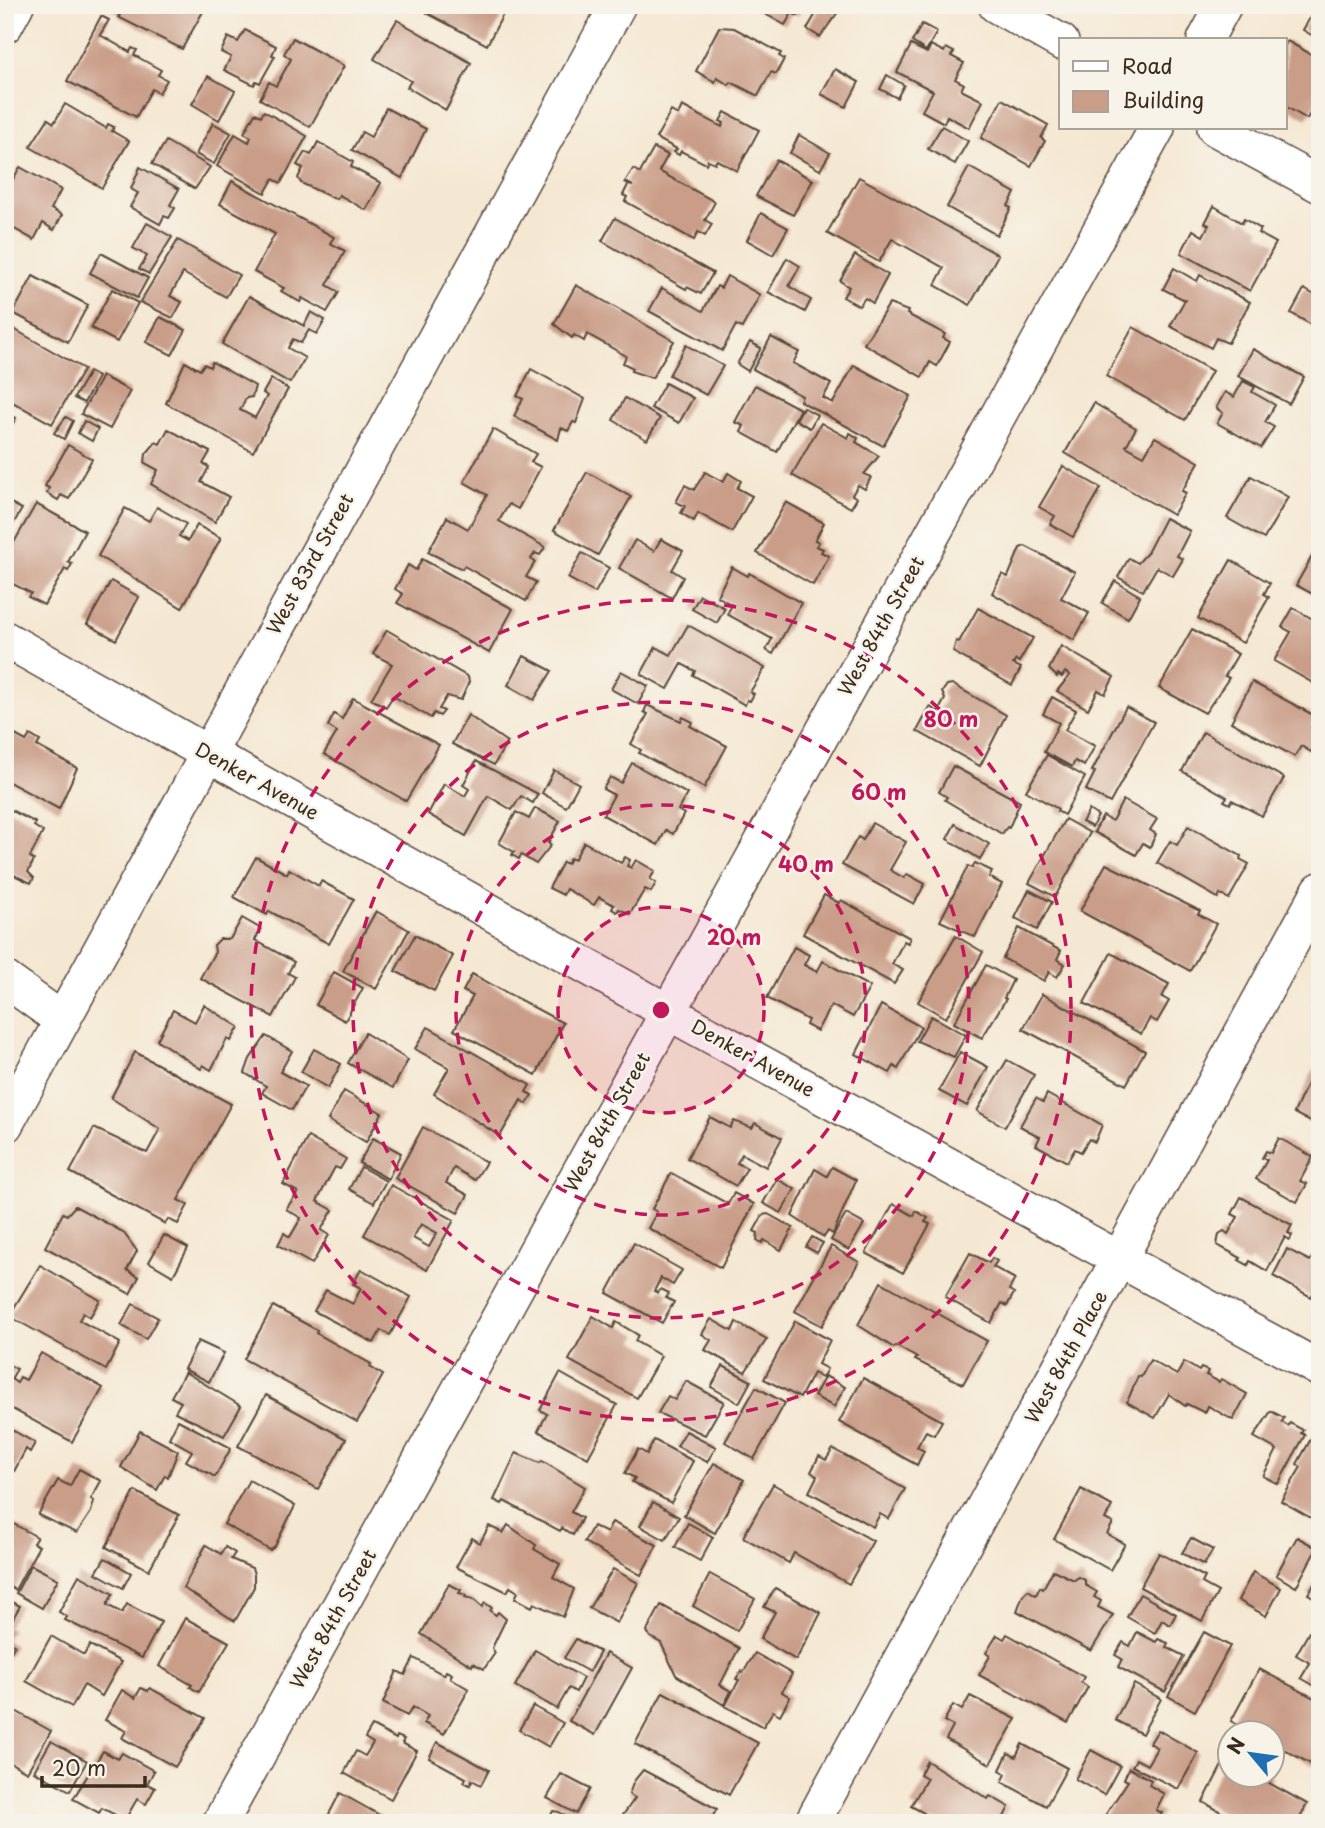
<svg xmlns="http://www.w3.org/2000/svg" width="1325" height="1828" font-family="'Playpen Sans',sans-serif">
	<rect width="100%" height="100%" fill="#f7f3e8"/>
	<filter id="ink" filterUnits="userSpaceOnUse"><feTurbulence type="fractalNoise" baseFrequency=".0143" numOctaves="2"/><feDisplacementMap in="SourceGraphic" scale="14" xChannelSelector="R" yChannelSelector="G"/><feConvolveMatrix kernelMatrix="1 2 1 2 8 2 1 2 1" color-interpolation-filters="sRGB"/></filter>
	<filter id="wash" filterUnits="userSpaceOnUse"><feTurbulence type="fractalNoise" baseFrequency=".00686" numOctaves="4" result="noise"/><feDisplacementMap in="SourceGraphic" scale="28" xChannelSelector="R" yChannelSelector="G"/><feGaussianBlur stdDeviation="1.57" result="paint"/><feColorMatrix in="noise" values="0 0 0 0 0 0 0 0 0 0 0 0 0 0 0 0 0 1.4 0 .05"/><feComposite in="paint" operator="in"/></filter>
	<g filter="url(#wash)">
		<rect width="100%" height="100%" fill="#f5e8d3"/>
		<g id="blocks">
			<g fill="#c99d88" fill-rule="evenodd">
				<path d="M108,5h91l6,3 -23,41 -64,-32 2,-2 -13,-7z"/>
				<path d="M431,5h77l-21,40 -60,-32z"/>
				<path d="M749,5h55l-6,11 -6,-3 -7,12z"/>
				<path d="M821,5h22l-23,32 -13,-8z"/>
				<path d="M1317,5h3v35l-17,-10z"/>
				<path d="M101,16l8,4 -9,15 30,17 2,-4 5,2 -3,5 27,15 -3,5 9,5 -8,13 -7,-4 -16,28 -69,-36z"/>
				<path d="M397,20l74,43 -25,47 -39,-23 4,-6 -37,-22z"/>
				<path d="M922,24l15,8 -11,19 -14,-9z"/>
				<path d="M719,27l15,1 47,25 -2,3 5,3 -8,15 -5,-2 -13,24 -27,-14 -2,3 -12,-7 -2,4 -19,-11z"/>
				<path d="M245,30l31,16 -4,9 3,1 -15,27 -4,-2 -2,4 -30,-15 7,-13 -10,-5 7,-15 10,5z"/>
				<path d="M293,38l51,28 -34,61 -50,-28 9,-17 7,4 15,-27 -7,-5z"/>
				<path d="M1287,41l33,18v37l-13,23 -22,-13v-60z"/>
				<path d="M911,45l16,8 4,-8 13,7 2,-4 8,4 -3,4 13,7 -9,16 9,5 -3,6 22,11 -14,27 -22,-12 -3,7 -22,-12 11,-20 -36,-19z"/>
				<path d="M835,69l24,13 -13,25 -25,-13z"/>
				<path d="M887,75l17,10 -7,13 -17,-9z"/>
				<path d="M208,76l27,15 -16,29 -27,-16z"/>
				<path d="M1002,99l46,26 -7,13 4,3 -14,25 -50,-28z"/>
				<path d="M65,104l41,24 2,-4 6,3 -2,4 17,10 -27,47 -72,-41 18,-28 6,4z"/>
				<path d="M682,106l40,21 2,-4 -4,-2 5,-9 34,18 -22,41 -20,-11 -2,3 -7,-3 -2,4 -25,-13 -2,4 -5,-3 3,-3 -21,-11 15,-27 7,4z"/>
				<path d="M386,108l40,21 -24,49 -50,-28 10,-18 9,5z"/>
				<path d="M264,111l43,25 -26,47 -8,-4 -8,14 -48,-27 18,-32 14,8 2,-5 -7,-4 11,-20 6,3z"/>
				<path d="M213,123l18,10 -17,31 -18,-10z"/>
				<path d="M942,126l26,15 -13,23 -27,-15z"/>
				<path d="M799,135l31,18 -10,17 -30,-17z"/>
				<path d="M166,141l44,26 -15,22 -43,-25z"/>
				<path d="M318,142l35,20 -2,5 30,16 -15,27 -27,-15 -2,4 -4,-1 -32,-15 -3,-5 5,-10 -6,-3 8,-13 6,3z"/>
				<path d="M654,148l14,7 -9,16 56,31 -10,18 7,4 -7,12 -7,-4 -4,8 -69,-39 2,-4 -4,-2 5,-10 5,1 -8,-4 8,-13 7,4z"/>
				<path d="M776,160l37,20 -20,35 -37,-19z"/>
				<path d="M20,167l41,23 -10,19 11,6 -8,15 -11,-7 -9,17 -29,-16v-31z"/>
				<path d="M140,167l39,22 -9,16 5,3 -6,10 -5,-2 -4,8 -30,-17 8,-14 -7,-4z"/>
				<path d="M969,167l46,26 -7,13 3,2 -14,27 -50,-28z"/>
				<path d="M859,177l139,78 -28,50 -35,-20 9,-17 -52,-29 -13,23 -52,-29z"/>
				<path d="M232,181l102,56 -4,6 15,8 -18,34 12,7 -12,20 -25,-14 -2,4 -19,-11 3,-3 -30,-16 21,-38 -55,-30z"/>
				<path d="M1214,206l28,17 2,-4 17,10 -3,4 18,10 -26,48 -69,-38 12,-23 10,6 6,-11 -4,-2z"/>
				<path d="M761,213l27,15 -15,27 -26,-15z"/>
				<path d="M615,218l98,55 -12,21 -14,-7 -1,2 -84,-48z"/>
				<path d="M147,223l25,14 -23,37 -10,-5 8,-13 -14,-8z"/>
				<path d="M178,240l61,35 -13,22 -43,-24 -13,23 12,6 -9,16 -33,-16z"/>
				<path d="M101,253l47,25 -11,20 -47,-25z"/>
				<path d="M855,255l33,20 -15,28 -8,-5 -6,8 -16,-9 6,-10 -9,-6z"/>
				<path d="M787,258l13,8 -11,20 22,14 -6,12 -37,-20z"/>
				<path d="M1174,268l23,13 3,-6 50,27 -22,41 -12,-5 -5,10 -41,-22 15,-26 -22,-11z"/>
				<path d="M33,276l55,29 -20,37 -55,-29z"/>
				<path d="M727,276l33,19 -18,33 -6,-3 -14,26 -73,-40 13,-23 41,23 14,-25 4,2z"/>
				<path d="M576,285l98,56 -22,37 -21,-7 2,-3 -10,-5 3,-7 -39,-22 -3,7 -10,-6 -2,3 -18,-14z"/>
				<path d="M112,289l26,14 -21,39 -26,-14z"/>
				<path d="M1304,289l16,9 -3,30 -26,-15z"/>
				<path d="M249,296l55,30 7,-14 14,8 -8,14 -8,-4 -8,13 -8,-4 -5,9 17,10 -15,25 -68,-39z"/>
				<path d="M889,304l19,7 -1,3 38,20 -2,4 7,4 -13,24 -7,-4 -8,15 -58,-33z"/>
				<path d="M160,317l26,13 -14,25 -26,-13z"/>
				<path d="M5,324l79,45 -32,55 -47,-26z"/>
				<path d="M1133,327l79,44 -27,49 -79,-44z"/>
				<path d="M771,337l28,15 -6,11 38,21 -8,14 10,5 21,-38 57,31 -28,50 -83,-45 2,-5 -49,-27z"/>
				<path d="M750,342l11,6 -13,23 -11,-7z"/>
				<path d="M686,345l37,21 -17,29 -37,-20z"/>
				<path d="M1253,349l51,28 -15,27 -51,-28z"/>
				<path d="M185,362l15,8 4,-6 6,3 2,-5 43,24 -3,11 -6,1 -6,12 15,8 12,-22 -4,-3 8,-14 17,10 -35,63 -87,-49z"/>
				<path d="M531,369l54,30 -9,24 -3,-1 -5,9 -7,-3 -3,12 -44,-24 9,-17 -6,-3z"/>
				<path d="M89,372l9,5 -14,26 -10,-5z"/>
				<path d="M102,376l28,15 -20,38 -29,-15z"/>
				<path d="M1243,381l12,6 -3,5 23,13 -10,17 9,5 -13,21 -44,-25 6,-10 -7,-5 9,-16 9,5z"/>
				<path d="M665,383l28,15 -14,25 -28,-15z"/>
				<path d="M755,385l45,24 -23,43 -36,-20 3,-6 -9,-4z"/>
				<path d="M625,398l35,20 -13,22 -34,-20z"/>
				<path d="M1094,403l42,25 -10,18 18,10 11,-19 44,25 -17,29 4,2 -13,22 -108,-62z"/>
				<path d="M803,407l14,8 -7,13 -14,-8z"/>
				<path d="M5,412l11,6 -11,19z"/>
				<path d="M66,417l7,4 -9,18 -10,-6z"/>
				<path d="M84,421l14,8 -6,12 -14,-8z"/>
				<path d="M821,423l27,15 2,-5 8,5 -2,4 23,14 -15,18 7,3 -6,12 -7,-4 -6,10 5,3 -6,10 -59,-33z"/>
				<path d="M168,429l42,23 -7,12 6,3 -8,15 28,15 -14,25 -64,-38 7,-14 -13,-7 1,-9 10,-12 4,2z"/>
				<path d="M493,429l43,25 -5,8 10,5 -23,42 -9,-5 -10,17 46,26 -5,8 -5,-2 -4,6 4,3 -9,15 10,5 -10,19 -62,-35 -2,3 -34,-17 19,-35 21,12 19,-34 -23,-13z"/>
				<path d="M68,445l24,14 -23,40 -8,-4 -3,5 -11,-7 2,-5 -4,-2z"/>
				<path d="M1063,466l38,22 -28,49 -23,-13 5,-8 -16,-9z"/>
				<path d="M587,472l44,25 -33,58 -44,-25z"/>
				<path d="M705,472l18,10 5,-9 13,8 -4,7 15,8 -20,36 -34,-19 -4,8 -13,-8 4,-7 -9,-4 9,-17 9,5z"/>
				<path d="M1251,476l37,21 -24,42 -37,-21z"/>
				<path d="M5,500l17,9 -17,29z"/>
				<path d="M786,502l38,21 -9,17 4,2 -3,4 7,3 -2,3 8,4 -16,29 -56,-32z"/>
				<path d="M36,504l49,27 -17,31 4,2 -4,7 -3,-2 -21,36 -16,-8 3,-4 -20,-10 -2,3 -4,-2v-26z"/>
				<path d="M157,507l29,17 -7,12 9,5 9,-16 24,13 -39,70 -84,-52 27,-48 24,13z"/>
				<path d="M1165,518l25,13 -13,25 6,3 -10,17 -16,-9 -14,24 -25,-14 11,-19 9,5 9,-10z"/>
				<path d="M661,539l22,12 -11,19 11,7 -11,21 -53,-30 16,-28 19,11z"/>
				<path d="M1320,542v56l-24,-13z"/>
				<path d="M1025,546l50,26 -14,26 28,15 -15,27 -82,-47 10,-19 6,3 12,-29z"/>
				<path d="M582,553l27,15 -14,25 -27,-15z"/>
				<path d="M422,559l91,50 -24,44 -92,-50 6,-9 -8,-5 13,-24 8,5z"/>
				<path d="M1231,560l39,23 -6,11 5,3 -26,46 -45,-25z"/>
				<path d="M732,567l16,9 1,-3 52,30 -28,51 -7,-4 6,-11 -45,-25 5,-9 -15,-9z"/>
				<path d="M111,581l28,16 -23,43 -29,-16z"/>
				<path d="M1115,581l25,15 -12,22 -26,-15z"/>
				<path d="M700,595l25,13 -8,15 -25,-14z"/>
				<path d="M978,608l55,30 -14,24 -3,-2 -3,4 8,4 -9,17 -59,-33 3,-11 3,1z"/>
				<path d="M1293,608l27,15v64l-46,-26 17,-29 -9,-5z"/>
				<path d="M688,625l77,43 -15,24 4,2 -4,7 -3,-1 -2,5 -52,-30 2,-4 -13,-7 -14,25 -27,-15 15,-27 15,8z"/>
				<path d="M1192,629l46,25 -13,22 4,2 -24,35 -46,-25z"/>
				<path d="M387,630l81,47 1,5 -8,18 -14,-4 -8,13 5,2 -4,5 -6,-3 -3,5 -38,-22 -7,11 -15,-8 21,-35 -19,-10z"/>
				<path d="M1061,646l53,31 -9,17 -7,-4 -10,19 -31,-18 13,-16 -5,-3 -3,5 -4,-3 -1,3 -8,-8z"/>
				<path d="M524,656l28,15 -18,29 -26,-15z"/>
				<path d="M621,671l27,15 -10,18 -27,-15z"/>
				<path d="M1252,682l65,35 -6,10 9,4v6l-9,15 -10,-6 -6,11 -64,-35z"/>
				<path d="M952,684l54,31 -26,51 -63,-35 13,-24 8,5 7,-13 -3,-7 5,-7z"/>
				<path d="M1052,697l24,13 -11,20 30,16 -11,20 -9,-5 -3,6 -28,-15 15,-29 -16,-9z"/>
				<path d="M353,698l86,47 -33,56 -82,-47 13,-22 -9,-6 6,-12 8,5z"/>
				<path d="M647,705l34,16 2,-4 10,5 -3,4 37,20 -23,42 -65,-35 2,-3 -10,-6 17,-30 -4,-2z"/>
				<path d="M1126,707l28,15 -44,81 -24,-13 9,-18 -3,-1z"/>
				<path d="M468,715l39,27 -13,23 -42,-21z"/>
				<path d="M6,730l20,11 4,-6 10,6 -3,5 40,22 -18,41 -54,-29z"/>
				<path d="M1203,732l81,46 -22,38 -30,-16 -2,4 -6,-3 3,-4 -45,-26z"/>
				<path d="M1047,755l38,22 -21,38 -7,-4 1,-2 -32,-18z"/>
				<path d="M476,761l62,33 -5,9 -12,-7 -9,14 -24,-14 -22,40 -38,-22 16,-30 21,12 4,-7 -6,-4z"/>
				<path d="M632,763l55,31 -9,16 6,4 -11,20 -7,-4 -8,15 -55,-30 11,-20 -11,-6 7,-12 11,6z"/>
				<path d="M953,766l67,36 -11,26 -2,-1 -5,7 -57,-34 2,-3 -8,-5z"/>
				<path d="M554,770l25,14 -13,23 -24,-14z"/>
				<path d="M1123,800l34,19 -7,11 6,4 -6,13 -7,-4 -7,12 -42,-23 9,-16 9,5z"/>
				<path d="M5,807l31,16 -2,3 9,6 -13,25 4,3 -6,12 6,6 -3,5 -26,-12z"/>
				<path d="M535,808l25,13 -12,22 3,2 -15,19 -15,-9 -2,4 -7,-4 2,-3 -15,-9 17,-31 13,7z"/>
				<path d="M1089,810l9,6 -6,11 -10,-5z"/>
				<path d="M1065,819l25,14 -35,64 -26,-14z"/>
				<path d="M872,823l34,19 -16,28 14,8 3,-4 18,10 -11,20 -72,-39 16,-28 5,3z"/>
				<path d="M955,824l34,20 -9,15 -33,-20z"/>
				<path d="M1188,826l53,30 -1,3 9,5 -20,35 -9,-5 -2,4 -61,-35 13,-22 7,4z"/>
				<path d="M584,842l37,21 4,-6 5,3 -3,6 4,2 5,-8 19,11 -5,8 6,4 -5,9 -6,-3 -15,25 -11,-5 -2,3 -5,-3 2,-4 -15,-8 -5,8 -28,-16 -3,6 -14,-7 14,-26 4,2 3,-6 4,2z"/>
				<path d="M256,857l31,17 2,-5 30,17 2,-5 33,18 -25,45 -60,-33 -2,4 -33,-18z"/>
				<path d="M975,863l17,8 -3,6 13,7 -27,53 -35,-16 28,-55 4,2z"/>
				<path d="M1106,864l94,47 -2,3 18,10 -26,47 -110,-60z"/>
				<path d="M1029,890l23,12 -15,28 -22,-12z"/>
				<path d="M824,895l15,8 2,-3 69,38 -2,5 -4,-2 -12,23 11,6 -9,14 -91,-50z"/>
				<path d="M376,911l33,19 -33,59 -33,-18z"/>
				<path d="M242,918l19,11 -6,11 39,22 -6,11 7,4 -22,40 -73,-39 15,-26 -1,-7 6,-6h10z"/>
				<path d="M1019,928l42,23 -4,8 8,5 -8,13 -8,-5 -5,9 -41,-23z"/>
				<path d="M415,935l38,21 -19,35 -39,-20z"/>
				<path d="M956,936l27,16 -37,66 -28,-16z"/>
				<path d="M794,947l15,8 -5,10 13,7 6,-11 47,26 -17,30 -22,-12 -14,26 -11,-6 2,-5 -41,-22z"/>
				<path d="M1111,953l58,31 -7,13 7,4 -12,21 -7,-4 -9,16 -57,-31z"/>
				<path d="M986,965l27,15 -9,18 2,1 -24,39 -28,-15z"/>
				<path d="M334,972l29,16 -18,33 -29,-16z"/>
				<path d="M472,974l91,49 -27,52 -82,-45 19,-34 -10,-5z"/>
				<path d="M1042,994l103,57 -19,34 -103,-56z"/>
				<path d="M204,1005l35,22 -8,14 -4,-2 -16,31 -8,-5 -2,4 -44,-29 16,-30 22,12z"/>
				<path d="M881,1005l40,22 -23,42 -4,-3 -4,7 -34,-19z"/>
				<path d="M931,1016l35,19 -12,22 -37,-16z"/>
				<path d="M428,1027l102,58 -4,7 6,3 -5,9 -6,-4 -21,36 -66,-42 15,-26 -34,-19z"/>
				<path d="M365,1033l43,27 -15,28 -45,-25z"/>
				<path d="M266,1036l26,15 -12,21 26,14 -14,24 -30,-17 4,-7 -21,-13 5,-14z"/>
				<path d="M314,1049l27,15 -13,24 -27,-16z"/>
				<path d="M135,1052l96,52 -53,96 10,5 -10,19 -10,-5 -3,5 -95,-52 24,-44 53,25 13,-24 -49,-31z"/>
				<path d="M960,1052l28,15 -21,39 -28,-15z"/>
				<path d="M1007,1060l27,15 -29,52 -28,-16z"/>
				<path d="M1314,1068l6,4v47l-4,6 -22,-12z"/>
				<path d="M344,1091l38,22 -16,29 -38,-22z"/>
				<path d="M1047,1094l55,31 -7,17 -6,-3 -8,13 -6,-3 -8,13 -31,-17 4,-8 -20,-11 16,-28 7,4z"/>
				<path d="M710,1117l20,11 4,-7 18,7 3,-5 27,15 -16,29 -24,-13 -5,9 10,5 -11,18 -49,-28z"/>
				<path d="M423,1127l63,35 -11,18 -21,-12 -8,15 22,12 -10,18 -63,-35z"/>
				<path d="M308,1137l38,22 -6,10 -5,-2 -18,34 16,9 -12,20 8,5 -17,29 -34,-19 6,-12 6,4 11,-19 -15,-9 12,-17 -15,-8z"/>
				<path d="M373,1138l28,15 -13,26 -29,-16z"/>
				<path d="M1279,1138l34,19 -13,24 7,3 -10,18 -41,-23 11,-19 -5,-2 4,-7 5,2z"/>
				<path d="M361,1167l25,14 -12,22 -25,-14z"/>
				<path d="M832,1167l24,13 -23,54 -5,-3 -4,6 -32,-21 23,-47 12,7z"/>
				<path d="M671,1173l57,31 6,-11 20,11 -33,64 -73,-40 9,-16 -5,-3z"/>
				<path d="M777,1179l18,10 -14,24 -18,-10z"/>
				<path d="M391,1185l63,35 -27,50 -63,-35zM421,1224l16,9 -8,14 -16,-9z"/>
				<path d="M1241,1197l51,28 -4,8 4,2 -2,5 -5,-3 -18,34 -17,-10 -2,4 -9,-5 2,-2 -24,-13 2,-11 5,-3 4,3 10,-17 -6,-3z"/>
				<path d="M893,1204l21,12 2,-5 12,7 -3,4 5,2 -27,49 -37,-20z"/>
				<path d="M75,1206l48,26 14,19 -10,19 12,7 -9,17 -85,-47 18,-34 4,2z"/>
				<path d="M768,1214l25,14 -12,22 -17,-10 -2,3 -5,-3 1,-7 -4,-2 9,-16z"/>
				<path d="M846,1214l18,10 -15,26 -18,-10z"/>
				<path d="M164,1235l24,13 -15,28 -24,-14z"/>
				<path d="M812,1237l11,6 -6,10 -11,-6z"/>
				<path d="M634,1243l48,27 -9,15 -12,-7 -7,13 4,2 3,-4 8,4 -3,5 8,4 -12,21 -55,-30z"/>
				<path d="M1320,1244v37l-9,16 -38,-21 14,-27 23,12z"/>
				<path d="M831,1246l28,16 -37,64 -27,-15z"/>
				<path d="M970,1253l19,10 3,-5 5,3 -4,6 22,12 -6,11 5,3 -7,13 -5,-3 -11,20 -46,-26z"/>
				<path d="M40,1265l60,35 -10,17 -7,-4 -4,7 41,23 -14,27 -97,-54z"/>
				<path d="M361,1269l50,28 -21,38 -9,-5 -7,13 -60,-32 12,-21 27,14 8,-16 -8,-4z"/>
				<path d="M881,1282l106,59 -24,43 -48,-24 2,-2 -21,-12 -2,2 -36,-23z"/>
				<path d="M133,1304l25,14 -12,21 -25,-14z"/>
				<path d="M273,1306l44,24 -1,3 55,31 -1,3 13,8 -26,47 -113,-63z"/>
				<path d="M593,1316l20,12 3,-6 22,13 -3,6 26,15 -24,42 -68,-38z"/>
				<path d="M711,1319l21,12 4,-9 31,17 -22,33 -40,-22 6,-10 -9,-6z"/>
				<path d="M795,1321l35,19 -12,24 9,5 -5,9 -9,-5 -13,25 -36,-19z"/>
				<path d="M198,1341l26,12 -15,29 -25,-13z"/>
				<path d="M41,1353l62,35 -31,54 -67,-37v-42l12,6 -6,10 6,4 3,-6 6,3z"/>
				<path d="M1150,1360l27,15 7,-13 15,9 2,-3 7,3 -2,4 13,7 2,-3 26,15 -14,26 -25,-14 -3,7 -18,-9 -2,2 -16,-12 -14,24 -28,-16 11,-26 3,1z"/>
				<path d="M723,1366l28,15 -12,22 -28,-16z"/>
				<path d="M185,1372l56,34 -17,30 -49,-24 6,-10 -10,-5z"/>
				<path d="M560,1373l57,32 -29,53 -50,-27 9,-17 -7,-4z"/>
				<path d="M825,1376l20,11 -11,20 -20,-11z"/>
				<path d="M863,1378l79,43 -8,14 -8,-4 -9,16 7,4 -7,14 -78,-43z"/>
				<path d="M686,1381l38,21 -19,33 -47,-22 10,-17 7,4z"/>
				<path d="M756,1387l29,16 -31,56 -29,-17z"/>
				<path d="M266,1395l80,44 -28,50 -80,-43z"/>
				<path d="M1271,1411l13,7 -2,4 6,4 2,-3 13,7 -2,3 4,2 -27,49 -15,-8 14,-26 -23,-13z"/>
				<path d="M178,1420l53,28 -16,29 -29,-16 6,-10 -23,-13z"/>
				<path d="M5,1426l30,17 -5,9 -4,-3 -15,28 -6,-4z"/>
				<path d="M140,1431l38,20 -10,26 -3,-2 -8,15 -36,-23z"/>
				<path d="M686,1431l30,16 -9,15 -30,-16z"/>
				<path d="M1312,1437l8,5v81l-39,-22 20,-34 -4,-3z"/>
				<path d="M654,1440l39,21 -22,42 -39,-21 3,-4 -10,-5 13,-24 9,5z"/>
				<path d="M833,1449l72,40 -16,30 -9,-5 -7,13 -64,-35 8,-16 -6,-4 8,-16 7,4z"/>
				<path d="M516,1453l24,10 2,-2 43,26 -14,25 11,6 -9,17 -11,-7 -2,3 -56,-30 -2,3 -8,-4z"/>
				<path d="M714,1463l30,17 -29,53 -31,-18z"/>
				<path d="M79,1469l22,12 -10,18 3,2 -3,11 -14,21 -39,-18 20,-35 12,6z"/>
				<path d="M249,1480l46,26 -20,40 -5,4 -46,-26z"/>
				<path d="M773,1484l100,57 -24,43 -55,-31 -5,10 -46,-26z"/>
				<path d="M1081,1489l31,17 -7,13 8,4 -6,11 18,10 -15,26 -56,-31z"/>
				<path d="M135,1491l44,24 -30,55 -43,-23z"/>
				<path d="M653,1502l26,15 -14,23 -25,-14z"/>
				<path d="M5,1519l32,18 -4,6 6,3 -24,44 -10,-6z"/>
				<path d="M612,1522l45,23 -16,30 -57,-33 9,-16 14,7z"/>
				<path d="M688,1523l25,14 -13,24 -25,-14z"/>
				<path d="M508,1525l28,20 -2,4 26,15 -7,13 21,12 -11,28 -29,-14 -2,4 -17,-9 3,-6 -8,-5 -3,5 -51,-25 16,-29 8,5 9,-17 14,7z"/>
				<path d="M1297,1537l20,11 -21,39 -20,-12z"/>
				<path d="M1191,1538l22,12 -9,15 -22,-12z"/>
				<path d="M206,1545l15,9 4,-7 10,6 -4,6 21,9 2,6v13l-19,34 -52,-33z"/>
				<path d="M1159,1553l46,24 -3,6 16,9 -16,29 -62,-34z"/>
				<path d="M105,1558l26,15 -8,15 -27,-15z"/>
				<path d="M31,1565l27,14 -16,29 -26,-15z"/>
				<path d="M613,1569l25,14 -21,40 -28,-15z"/>
				<path d="M1053,1570l21,10 5,-3 6,3v5l12,7 -3,5 7,4 -3,6 15,8 -22,36 -74,-40 6,-16 5,-5 8,5 4,-8 3,2z"/>
				<path d="M1253,1572l28,16 -15,28 -28,-16z"/>
				<path d="M710,1574l45,25 -18,32 -44,-25z"/>
				<path d="M79,1575l34,19 -6,11 15,8 5,-9 34,18 -19,36 -77,-38 2,-3 -8,-5z"/>
				<path d="M1320,1575v26l-12,-7z"/>
				<path d="M449,1584l12,6 -2,3 7,2 -1,2 8,2 9,8 3,-4 7,5 -2,3 6,4 2,-3 8,7 -14,29 3,5 -11,16 -11,-6 -1,3 -51,-32z"/>
				<path d="M775,1588l46,25 -25,47 -36,-21 15,-27 -11,-5z"/>
				<path d="M1140,1594l36,20 -6,11 -8,-5 -7,13 -28,-16z"/>
				<path d="M5,1598l15,8 -12,21 4,3 -6,10 9,5 -10,17z"/>
				<path d="M661,1605l78,43 -19,37 11,6 -7,14 -48,-30 -15,-32 -11,-6 -3,-6z"/>
				<path d="M185,1618l44,24 -30,50 -9,-5 2,-2 -33,-19z"/>
				<path d="M1320,1626v63l-19,-11 9,-15 -14,-8 13,-23 6,3z"/>
				<path d="M1137,1632l19,10 2,-3 10,4 -2,4 18,9 -19,36 -47,-25 4,-8 -7,-4 8,-13 7,4z"/>
				<path d="M1204,1632l26,14 -35,65 -27,-15z"/>
				<path d="M1007,1634l77,43 -3,5 7,5 -20,36 -89,-48 11,-19 -4,-3 11,-18 7,4z"/>
				<path d="M51,1636l33,19 6,-10 31,17 -19,34 -18,-11 -12,22 -46,-26z"/>
				<path d="M576,1639l24,13 -11,20 -25,-14z"/>
				<path d="M535,1650l48,28 -7,14 -7,-4 -12,21 -42,-23z"/>
				<path d="M606,1653l26,15 -37,67 -26,-14z"/>
				<path d="M755,1653l37,21 -10,18 8,5 -10,18 -7,-4 -10,16 -38,-21 14,-26 -3,-1 5,-8 2,2z"/>
				<path d="M414,1658l30,17 2,-4 6,3 -2,4 19,11 -25,45 -20,-11 4,-7 -15,-9 -6,9 -24,-13 14,-32 8,4z"/>
				<path d="M1259,1669l61,32v68l-48,-26v-9h-18l-23,-13z"/>
				<path d="M1134,1684l27,15 -19,35 -27,-14z"/>
				<path d="M141,1688l7,3 2,-3 55,30 -30,49 -53,-29 4,-7 -21,-11 17,-30 13,8z"/>
				<path d="M663,1692l95,51 -29,52 -94,-51z"/>
				<path d="M970,1696l46,23 -26,45 -44,-25 7,-13 -9,-5 9,-16 9,5z"/>
				<path d="M5,1705l46,26 -24,41 -22,-12z"/>
				<path d="M533,1706l30,17 -14,24 -30,-17z"/>
				<path d="M372,1726l24,13 1,-3 7,3 -2,4 15,8 -26,48 -47,-26 12,-22 9,5 8,-13 -8,-5z"/>
				<path d="M1158,1730l40,23 -20,36 -46,-23 4,-7 11,6 10,-17 -7,-5z"/>
				<path d="M51,1741l36,20 -17,30 -36,-20z"/>
				<path d="M437,1742l52,28 -8,15 -9,-5 -2,5 -6,-3 2,-4 -37,-20z"/>
				<path d="M1022,1744l45,24 -21,38 -44,-24 4,-8 -6,-4 8,-17 8,4z"/>
				<path d="M1091,1750l29,16 -16,29 -29,-16z"/>
				<path d="M1230,1750v26l43,1 -4,6 38,21 -8,16 5,3h-63l-38,-21z"/>
				<path d="M103,1751l15,8 4,-6 32,18 -7,13 8,4 -9,16 -9,-5 -12,21 -23,-12 -3,5 -26,-14z"/>
				<path d="M927,1761l61,38 2,-3 19,11 -8,16 -81,-2 4,-8 -13,-7 16,-28 -7,-4z"/>
				<path d="M1129,1768l22,12 -2,5 15,9 -8,16 6,3 -6,10h-44l-8,-6 24,-36 -4,-2z"/>
				<path d="M643,1770l74,39 -8,14h-87l2,-3 -3,-2 14,-20 -6,-4 5,-13z"/>
				<path d="M561,1774l29,15 -14,25 -29,-16z"/>
				<path d="M340,1793l45,25 -3,5h-67l3,-6 10,-1z"/>
				<path d="M553,1811l6,1 18,11h-30z"/>
			</g>
		</g>
	</g>
	<g filter="url(#ink)">
		<use href="#blocks" fill-opacity="0" stroke="#574639" stroke-width="2"/>
		<g fill="none" stroke-linecap="round" stroke-linejoin="round">
			<defs>
				<g id="minor">
					<path d="M996,5l65,37"/>
					<path d="M5,25l11,-20"/>
					<path d="M1205,40l19,-35"/>
					<path d="M1215,128l105,57"/>
					<path d="M5,639l663,373 652,357"/>
					<path d="M5,979l57,41"/>
					<path d="M5,1125l613,-1120"/>
					<path d="M220,1823l937,-1695"/>
					<path d="M812,1823l508,-933"/>
				</g>
			</defs>
			<use href="#minor" stroke="#574639" stroke-width="38"/>
			<use href="#minor" stroke="#fff" stroke-width="35"/>
		</g>
	</g>
	<circle cx="661" cy="1010" r="103" fill="#c2185b" fill-opacity=".12"/>
	<g fill="none" stroke="#c2185b" stroke-width="3.5" stroke-dasharray="12 9">
		<circle cx="661" cy="1010" r="103"/>
		<circle cx="661" cy="1010" r="205"/>
		<circle cx="661" cy="1010" r="308"/>
		<circle cx="661" cy="1010" r="410"/>
	</g>
	<g text-anchor="middle" stroke-width="5" stroke-linejoin="round" paint-order="stroke">
		<g font-size="19" fill="#3b2a1e" stroke="#f7f3e8">
			<text transform="translate(310 564) rotate(-61)" y="7">West 83rd Street</text>
			<text transform="translate(881 626) rotate(-61)" y="7">West 84th Street</text>
			<text transform="translate(257 781) rotate(29)" y="7">Denker Avenue</text>
			<text transform="translate(753 1058) rotate(29)" y="7">Denker Avenue</text>
			<text transform="translate(607 1122) rotate(-61)" y="7">West 84th Street</text>
			<text transform="translate(1066 1357) rotate(-61)" y="7">West 84th Place</text>
			<text transform="translate(333 1619) rotate(-61)" y="7">West 84th Street</text>
		</g>
	</g>
	<circle cx="661" cy="1010" r="10" fill="#c2185b" stroke="#f7f3e8" stroke-width="3.5"/>
	<g font-size="21" text-anchor="middle" font-weight="bold" fill="#c2185b" stroke="#f7f3e8" stroke-width="5" stroke-linejoin="round" paint-order="stroke">
		<text x="951" y="727">80 m</text>
		<text x="879" y="800">60 m</text>
		<text x="806" y="872">40 m</text>
		<text x="734" y="945">20 m</text>
	</g>
	<rect width="1325" height="1828" fill="none" stroke="#f7f3e8" stroke-width="28"/>
	<rect x="1059" y="38" width="228" height="91" fill="#f7f3e8" stroke="#aca397" stroke-width="2"/>
	<rect x="1073" y="61" width="35" height="10" fill="#ffffff" stroke="#aca397" stroke-width="2"/>
	<text x="1122" y="74" font-size="21" fill="#3b2a1e">Road</text>
	<rect x="1073" y="91" width="35" height="21" fill="#c99d88" stroke="#aca397" stroke-width="2"/>
	<text x="1122" y="108" font-size="21" fill="#3b2a1e">Building</text>
	<g transform="translate(1251 1754) rotate(299)"><circle r="33" fill="#f7f3e8" stroke="#aca397" stroke-width="2"/>
	<path d="M0-5L12 26L0 18L-12 26Z" fill="#1f6fb2"/>
	<text y="-10" font-size="19" font-weight="bold" text-anchor="middle" fill="#3b2a1e">N</text>
	</g>
	<path d="M42 1776v10h103v-10" fill="none" stroke="#3b2a1e" stroke-width="3.5"/>
	<text x="52" y="1776" font-size="21" fill="#3b2a1e" stroke="#f7f3e8" stroke-width="5" paint-order="stroke">20 m</text>
</svg>
